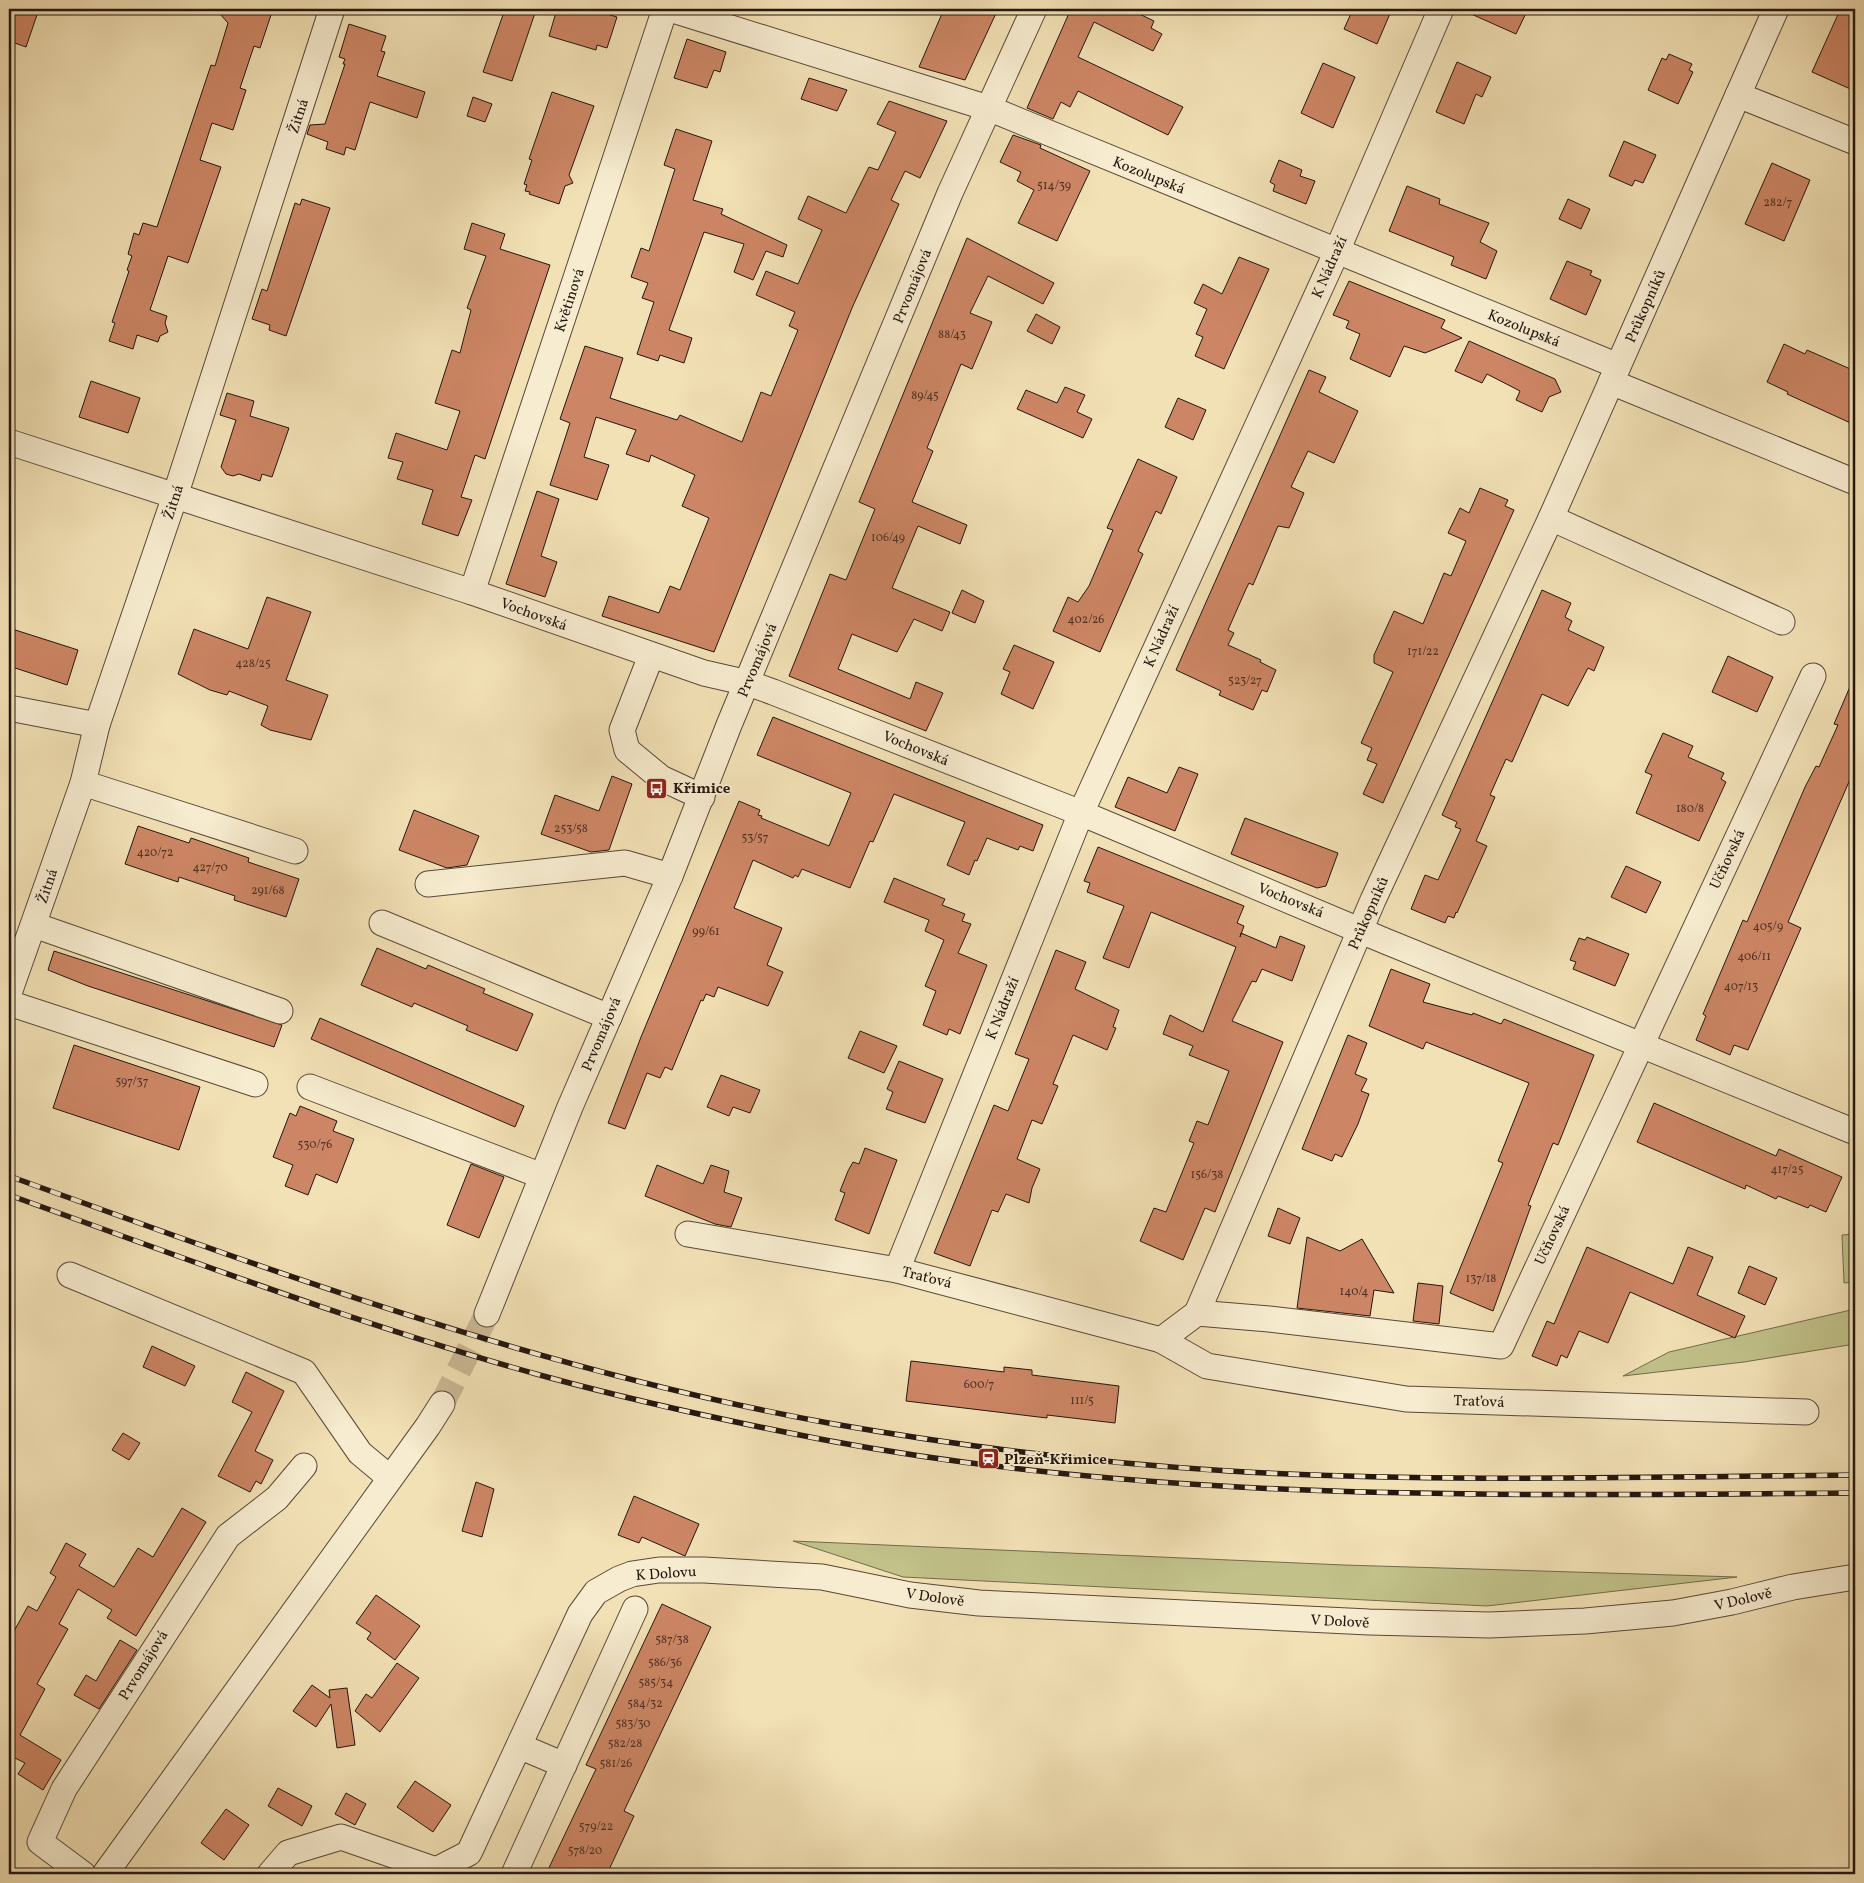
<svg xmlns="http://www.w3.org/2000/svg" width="1864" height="1883" font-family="Vollkorn,serif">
	<rect width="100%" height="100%" fill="#f2e1b5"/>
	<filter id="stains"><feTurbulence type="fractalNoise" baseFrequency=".004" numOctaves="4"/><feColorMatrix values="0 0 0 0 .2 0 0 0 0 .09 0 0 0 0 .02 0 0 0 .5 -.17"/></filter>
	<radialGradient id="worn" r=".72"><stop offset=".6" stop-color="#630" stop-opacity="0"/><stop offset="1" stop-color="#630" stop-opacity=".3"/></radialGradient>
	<g fill="#c1c189" stroke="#726c4c">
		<path d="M1855,1234v48l-11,1 -2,-48z"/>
		<path d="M1855,1309v35l-111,18 -121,14 46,-24z"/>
		<path d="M793,1541l551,24 393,12 -250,29 -584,-29z"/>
	</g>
	<g fill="#cd8665" stroke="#241610">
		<path d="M9,9h30l-13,38 -17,-6z"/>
		<path d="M233,9h40l-13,39 -6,-2 -14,42 6,2 -13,40 -21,-7 -12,37 21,7 -33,96 -20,-7 -18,54 17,6 -2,7 3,9 -8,4 -2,6 -21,-7 -4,14 -24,-8 6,-18 -3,-1 17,-51 -2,-1 5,-14 -4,-2 6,-21 5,2 4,-12 14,4 54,-162 4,1 13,-43 -8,-9z"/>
		<path d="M505,9h16l14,4 -23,68 -29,-9z"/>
		<path d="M557,9h33l27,8 -10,31 -10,-3 -1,5 -47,-14z"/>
		<path d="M944,9h54l-33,71 -46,-13z"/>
		<path d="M1066,9h63l25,12 -3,7 11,6 -9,17 -59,-29 -16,35 105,50 -15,28 -90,-44 -8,16 -9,-5 -8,17 -26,-11 43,-97z"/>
		<path d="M1353,9h39l-15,35 -33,-15z"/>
		<path d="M1460,9h68l-12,25z"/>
		<path d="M1840,10l15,7v74l-43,-19z"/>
		<path d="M349,24l37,12 -5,15 4,1 -8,24 48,16 -8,26 -47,-16 -15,48 -9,-3 -2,8 -18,-6 2,-7 -21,-8 3,-9 15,-1 20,-60h-2l2,-5 -6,-2z"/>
		<path d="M687,39l39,13 -6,20 -6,-2 -7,18 -33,-10z"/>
		<path d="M1669,54l23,10 -3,6 4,2 -15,32 -30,-14 14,-32 4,2z"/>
		<path d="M1457,62l34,15 -9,20 -6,-3 -12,30 -28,-12z"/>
		<path d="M1323,63l32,14 -22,51 -32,-15z"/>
		<path d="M809,78l38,12 -10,21 -36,-12z"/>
		<path d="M552,92l42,14 -25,69 4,8 -8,3 -6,18 -30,-10 1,-2 -5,-1 2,-6 -3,-1 8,-24 -3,-1z"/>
		<path d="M473,97l19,7 -7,18 -18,-6z"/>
		<path d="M889,101l58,20 -27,57 -15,-7 -14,29 8,4 -47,104 -138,344 -112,-36 7,-20 50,17 11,-27 10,4 29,-72 -27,-12 13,-31 -44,-20 -2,7 -23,-8 10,-24 -40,-13 -12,40 25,8 -12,35 -47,-15 20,-62 -10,-4 25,-73 38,12 -13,40 67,22 3,-5 62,27 19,-50 10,4 27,-66 -9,-4 6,-14 -39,-17 10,-24 32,13 24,-54 -24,-11 10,-23 38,17 23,-46 9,3 18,-38 -19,-8z"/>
		<path d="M676,129l36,12 -19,59 30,9 -2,5 66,31 -4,12 -17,-6 -13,29 -19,-8 10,-28 -40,-12 -35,98 23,8 -8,25 -24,-8 -2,6 -21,-7 17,-52 -12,-4 6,-15 -17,-6 10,-29 8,3 26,-82 -11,-4z"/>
		<path d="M1013,135l28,10 -1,3 50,23 -33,70 -39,-18 16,-33 -17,-9 4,-9 -21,-10z"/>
		<path d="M1624,141l32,14 -13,28 -8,-3 -3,6 -23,-10z"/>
		<path d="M1279,160l23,10 -2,6 15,5 -9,23 -33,-13 2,-6 -5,-3z"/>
		<path d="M1772,163l38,17 -26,61 -39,-17z"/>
		<path d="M1407,186l33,13 -1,5 50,19 -9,19 17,9 -11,28 -35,-14 3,-8 -65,-26z"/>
		<path d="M302,199l28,9 -44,128 -17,-6 1,-5 -18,-6 10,-30 5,2 28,-88 5,2z"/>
		<path d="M1568,199l22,10 -9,20 -22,-10z"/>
		<path d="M472,223l33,11 -5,15 50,16 -65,194 -10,-4 -14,42 11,3 -14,36 -36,-12 11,-34 -36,-11 6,-17 -15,-4 8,-25 51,17 13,-39 -25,-8 17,-53 8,3 11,-43 -4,-2 19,-52 -22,-7z"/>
		<path d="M967,238l87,45 -11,21 -55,-28 -18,37 22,9 -20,47 -11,-5 -34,84 6,3 -21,51 55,23 -7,19 -42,-18 -26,62 58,24 -8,19 -28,-12 -17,33 -45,-18 -14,35 72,30 6,-17 27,11 -17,38 -137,-55 41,-102 16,6 29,-71 -16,-7z"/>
		<path d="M1239,257l30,12 -45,100 -29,-13 8,-19 -7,-3 11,-25 -13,-6 9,-19 19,10z"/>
		<path d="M1567,261l25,10 -2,4 11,5 -15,35 -36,-16z"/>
		<path d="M1349,281l96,39 -4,8 21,10 -37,15 -21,-7 -14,31 -40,-18 10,-25 -14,-6 3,-7 -16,-6z"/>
		<path d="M1036,314l24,13 -8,17 -25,-13z"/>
		<path d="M1469,341l86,38 6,13 -12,5 -7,15 -26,-12 4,-9 -33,-17 -5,9 -27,-12z"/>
		<path d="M1784,344l21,10 2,-4 48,21v54l-68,-31 1,-2 -21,-10z"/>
		<path d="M1309,370l17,7 -7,15 39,19 -24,52 -26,-12 -17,36 13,6 -15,35 -11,-2 -25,59 -4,-2 -3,6 -18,41 6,3 -6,12 33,15 -1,2 16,8 -9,22 -5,-2 -9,20 -34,-15 2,-4 -45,-21z"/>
		<path d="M91,381l49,17 -12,35 -49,-16z"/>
		<path d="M1065,387l20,8 -8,17 15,7 -9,19 -66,-29 9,-19 31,13z"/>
		<path d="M227,393l27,8 -4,15 39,12 -17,49 -10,-3 -2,7 -21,-7 -6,2 -7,-2 -5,-7 15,-47 -16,-5z"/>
		<path d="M1178,398l28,12 -13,30 -28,-13z"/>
		<path d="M1138,459l39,18 -16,37 -5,-3 -18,40 5,3 -43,98 -47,-21 15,-34 10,5 11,-16 24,-56 -6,-2z"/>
		<path d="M1480,488l28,12 -3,6 9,4 -131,293 -20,-9 14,-30 -10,-4 5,-12 -11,-5 32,-71 -19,-9v-8l20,-44 29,13 21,-51 7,3 15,-35 -18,-8 12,-25 9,5z"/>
		<path d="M537,491l22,8 -18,57 16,6 -12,35 -39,-13z"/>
		<path d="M962,590l22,11 -9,22 -23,-10z"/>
		<path d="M1542,590l29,13 -6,14 7,4 -4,9 36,17 -10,24 -6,-3 -20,38 -26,-12 -30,68 -6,-3 -16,36 5,2 -19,44 11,5 -30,67 -1,-1 -2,6 -6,-2 -3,7 -34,-14 14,-34 13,5 23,-51 -6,-2 2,-5 -15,-7z"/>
		<path d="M267,597l44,15 -25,68 42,15 -17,45 -41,-10 -9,-5 7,-19 -39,-15 -2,4 -17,-5 -32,-16 16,-45 54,20z"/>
		<path d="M9,628l69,22 -11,35 -58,-19z"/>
		<path d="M1014,645l40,17 -21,47 -32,-15 9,-22 -7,-3z"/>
		<path d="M1728,656l45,21 -16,35 -45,-20z"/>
		<path d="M1855,675v93l-67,154 13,6 -40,92 -13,30 -14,-5 -4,10 -34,-15 10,-24 -3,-2 40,-94 4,2 58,-135 11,-21 3,1 19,-42 -4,-1z"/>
		<path d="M773,717l270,108 -10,26 -13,-5 -2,4 -31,-12 -10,23 -2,-1 -6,15 -22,-10 18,-43 -71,-28 -21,48 -3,-1 -20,47 -48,-19 -4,8 -3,-2 -2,3 -40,-18 -19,48 48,20 -15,37 16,7 -15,34 -50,-19 -4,10 -8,-3 -3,7 -2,-1 -29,70 -7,-3 -5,11 -13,-5 -22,56 -17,-6 33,-86 98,-236 21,9 -2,5 4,1 -1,2 68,28 22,-53 -94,-38z"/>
		<path d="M1663,733l30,13 -5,11 36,16 -3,6 5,3 -27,59 -63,-28 16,-38 -7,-3z"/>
		<path d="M1179,767l19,7 -23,57 -60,-24 13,-30 39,16z"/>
		<path d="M612,776l20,8 -23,66 -18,2 -50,-18 14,-39 44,16z"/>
		<path d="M414,810l65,26 -12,29 -20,3 -48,-18z"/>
		<path d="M1245,818l93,35 -12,33 -9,2 -86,-34z"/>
		<path d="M138,826l51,17 2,-5 58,20 -1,4 51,17 -13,38 -52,-17 1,-4 -56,-19 -1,5 -53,-18z"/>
		<path d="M1098,847l146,59 -7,17 7,3 -4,11 1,-4 35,15 4,-12 25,10 -13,35 -30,-12 -6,13 -4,-1 -20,40 51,21 -68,170 -10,-4 -22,52 -43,-19 14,-33 12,4 28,-69 -5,-2 8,-20 11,4 21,-54 -40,-16 4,-9 -30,-12 7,-19 33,17 33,-85 -85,-35 -22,56 -26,-10 21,-52 -37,-14 3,-9 -6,-2z"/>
		<path d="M1626,866l35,16 -15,31 -35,-16z"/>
		<path d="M894,878l51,21 -3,6 23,9 -3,7 9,3 -13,29 29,12 -27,69 -11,-5 -2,6 -24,-10 13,-34 -11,-5 19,-46 -19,-9 4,-11 -45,-18z"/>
		<path d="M1587,937l42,17 -14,32 -42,-17 3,-7 -6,-2 9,-22 6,2z"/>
		<path d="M377,948l49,21 2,-4 57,24 -2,4 50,21 -16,37 -51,-21 2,-4 -54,-23 -2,4 -51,-22z"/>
		<path d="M1056,950l30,12 -11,27 44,21 -6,17 3,1 -9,22 -34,-15 -20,49 5,2 -16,38 -10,-4 -15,39 23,10 -8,19 -3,15 -23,-9 -8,18 -6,-2 -22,56 -36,-13 60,-148 14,6 21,-52 -14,-5z"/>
		<path d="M54,951l228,74 -8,22 -186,-61 -40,-16z"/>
		<path d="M1391,969l39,15 -7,18 49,13 1,-2 28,11 3,-5 90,36 -36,90 -5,-2 -25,62 3,1 -38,105 -43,-18 53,-130 -5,-2 31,-78 -103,-41 -3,7 -54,-23z"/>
		<path d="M320,1018l204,88 -9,21 -204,-88z"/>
		<path d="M860,1031l37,15 -13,27 -36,-15z"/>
		<path d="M1348,1035l19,8 -12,31 12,5 -6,12 8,3 -11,30 -16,33 -7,-3 -3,7 -30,-12z"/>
		<path d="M74,1045l126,42 -21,63 -126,-42z"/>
		<path d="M899,1061l44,18 -18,44 -39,-14 7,-17 -6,-3z"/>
		<path d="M721,1075l39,15 -10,23 -17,-6 -4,9 -22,-9z"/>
		<path d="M1654,1103l122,53 3,-7 63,28 -16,35 -16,-7 -2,3 -30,-12 -2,3 -30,-14 -1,4 -108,-47z"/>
		<path d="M300,1106l37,15 -4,10 21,8 -17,44 -21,-9 -8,21 -23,-9 8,-21 -20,-8 17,-44 6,3z"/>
		<path d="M865,1148l32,12 -28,74 -34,-14 10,-27 -5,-2 8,-20 5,-9 6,2z"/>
		<path d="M471,1164l33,13 -25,61 -32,-13z"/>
		<path d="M657,1165l46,19 8,-19 18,6 -5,21 18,6 -11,29 -16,-3 -70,-28z"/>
		<path d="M1278,1208l22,10 -10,26 -22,-8z"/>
		<path d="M1307,1237l33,14 22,-12 32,54 -20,-3 -4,26 -73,-8z"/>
		<path d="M1587,1247l86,37 15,-37 25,10 -16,38 48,21 -10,22 -105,-46 -22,51 -29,-12 -12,27 -6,-3 -4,11 -25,-10 15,-35 7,3z"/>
		<path d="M1749,1266l28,12 -12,27 -27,-12z"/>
		<path d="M1418,1283l25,3 -4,38 -26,-3z"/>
		<path d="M152,1346l43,20 -10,20 -42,-19z"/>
		<path d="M911,1361l93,11v-5l28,3v5l87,11 -4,37 -68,-8v3l-141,-17z"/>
		<path d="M246,1372l38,19 -29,60 18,9 -12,24 -5,-3 -6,11 -32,-16 34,-64 -20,-10z"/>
		<path d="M123,1433l17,10 -11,17 -17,-10z"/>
		<path d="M476,1482l18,7 -12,48 -20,-6z"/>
		<path d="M634,1496l65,28 -14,32 -43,-19 -3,6 -21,-8z"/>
		<path d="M182,1508l24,14 -70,114 -29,-18 5,-8 -34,-21 -19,35 9,5 -31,55 8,5 -25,46 41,25 -18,30 -25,-16 7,-11 -16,-8v-115l19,-34 9,5 19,-34 -6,-4 16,-30 20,11 -7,12 35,21 24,-39 15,9z"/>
		<path d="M376,1595l44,31 -25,34 -28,-21 4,-6 -15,-10z"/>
		<path d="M662,1604l49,23 -87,184 10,5 -27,58h-61l50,-105 -10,-4z"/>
		<path d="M120,1640l17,10 -38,59 -25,-14 12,-20 10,6z"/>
		<path d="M397,1663l22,15 -39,54 -25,-21 11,-17 6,4z"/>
		<path d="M312,1685l18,13 -1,-8 18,-2 8,57 -18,3 -6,-44 -15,23 -23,-16z"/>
		<path d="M415,1781l36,24 -18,27 -36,-25z"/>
		<path d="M278,1788l34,18 -10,20 -34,-20z"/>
		<path d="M346,1793l20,11 -11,21 -20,-11z"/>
		<path d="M226,1809l23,16 -25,35 -23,-17z"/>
	</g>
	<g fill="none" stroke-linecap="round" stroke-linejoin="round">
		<path stroke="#c9b894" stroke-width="25" stroke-dasharray="25 12" stroke-linecap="butt" d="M442,1404l45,-90"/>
		<defs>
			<g id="minor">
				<path d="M670,9l318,99 630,258"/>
				<path d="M1738,95l117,47"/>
				<path d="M1611,382l244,100"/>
				<path d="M9,442l463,150 232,81 44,10 25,9 308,121 304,128 470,191"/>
				<path d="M1551,518l231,104"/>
				<path d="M472,592l193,-583"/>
				<path d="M651,656l-29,74 5,20 34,28 41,19"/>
				<path d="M9,708l88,17"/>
				<path d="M83,783l212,68"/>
				<path d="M428,884l197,-21 45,13"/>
				<path d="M382,923l227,94"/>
				<path d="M34,925l246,86"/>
				<path d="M9,993l74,-210 14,-58 78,-229 157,-487"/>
				<path d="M9,1003l246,81"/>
				<path d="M310,1087l232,89"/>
				<path d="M688,1234l209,36 264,70"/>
				<path d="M897,1270l184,-457 256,-562 104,-242"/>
				<path d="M70,1275l234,97 56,81 30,25"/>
				<path d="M1197,1313l176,-413 178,-382 225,-509"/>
				<path d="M487,1314l83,-207 100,-231 59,-151 221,-532 84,-184"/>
				<path d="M1806,1412l-400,-13 -199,-33 -46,-26 36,-27 72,6 232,27 312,-670"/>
				<path d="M519,1746l45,19"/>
				<path d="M83,1874l-43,-32 24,-53 164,-253 49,-38 27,-32"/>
				<path d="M105,1874l323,-448 14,-22"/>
				<path d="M270,1874l18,-21 53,-16 95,33 33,-17 111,-239 16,-22 23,-13 13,-5 27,-4h45l118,7 88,18 69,8 390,19 120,3 96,-4 88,-8 59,-11 61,-15 62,-10"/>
				<path d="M514,1874l121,-265"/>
			</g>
		</defs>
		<use href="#minor" stroke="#584939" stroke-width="27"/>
		<use href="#minor" stroke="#f7eccf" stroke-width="25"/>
		<defs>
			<g id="rail">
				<path d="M9,1176c270,98 541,197 825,248 131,23 263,39 395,47 208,12 418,6 626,4"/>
				<path d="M9,1195c178,64 356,132 538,182 92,25 185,45 278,63 340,64 686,55 1030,53"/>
			</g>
		</defs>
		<use href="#rail" stroke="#241610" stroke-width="5.5"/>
		<use href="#rail" stroke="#f7eccf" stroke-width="4" stroke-dasharray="11" stroke-linecap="butt"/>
	</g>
	<defs>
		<symbol id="bus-square" viewBox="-11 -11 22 22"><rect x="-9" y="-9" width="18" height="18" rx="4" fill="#8f2418" stroke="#f7eccf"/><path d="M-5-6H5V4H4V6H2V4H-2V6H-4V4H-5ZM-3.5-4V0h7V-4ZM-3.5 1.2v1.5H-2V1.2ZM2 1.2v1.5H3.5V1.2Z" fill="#fff"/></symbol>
		<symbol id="station-square" viewBox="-11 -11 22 22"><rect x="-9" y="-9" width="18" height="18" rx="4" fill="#8f2418" stroke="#f7eccf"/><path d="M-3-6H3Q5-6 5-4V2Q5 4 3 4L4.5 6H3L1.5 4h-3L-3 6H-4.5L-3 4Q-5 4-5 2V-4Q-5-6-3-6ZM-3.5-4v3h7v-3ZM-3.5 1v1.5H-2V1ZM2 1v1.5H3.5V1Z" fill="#fff"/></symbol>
	</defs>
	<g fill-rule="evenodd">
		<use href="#bus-square" x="644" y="776" width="25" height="25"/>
		<use href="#station-square" x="976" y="1446" width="25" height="25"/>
	</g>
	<g text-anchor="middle" stroke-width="4" stroke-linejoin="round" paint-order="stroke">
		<g font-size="12" fill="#4e3225">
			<text x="1054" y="189">514/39</text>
			<text x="1778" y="206">282/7</text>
			<text x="952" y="338">88/43</text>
			<text x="925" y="399">89/45</text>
			<text x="888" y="541">106/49</text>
			<text x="1086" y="623">402/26</text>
			<text x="1423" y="655">171/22</text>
			<text x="253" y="667">428/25</text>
			<text x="1245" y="684">523/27</text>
			<text x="1690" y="812">180/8</text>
			<text x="571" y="832">253/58</text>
			<text x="755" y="841">53/57</text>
			<text x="155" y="856">420/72</text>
			<text x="210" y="871">427/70</text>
			<text x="268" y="894">291/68</text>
			<text x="1768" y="930">405/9</text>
			<text x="706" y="935">99/61</text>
			<text x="1754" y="960">406/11</text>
			<text x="1741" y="990">407/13</text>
			<text x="132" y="1085">597/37</text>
			<text x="315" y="1148">530/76</text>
			<text x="1787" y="1173">417/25</text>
			<text x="1207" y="1178">156/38</text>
			<text x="1481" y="1282">137/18</text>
			<text x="1354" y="1295">140/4</text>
			<text x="979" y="1388">600/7</text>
			<text x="1082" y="1404">111/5</text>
			<text x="672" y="1643">587/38</text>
			<text x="665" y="1666">586/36</text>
			<text x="656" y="1686">585/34</text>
			<text x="645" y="1707">584/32</text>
			<text x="633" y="1727">583/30</text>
			<text x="625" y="1747">582/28</text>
			<text x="616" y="1767">581/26</text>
			<text x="596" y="1830">579/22</text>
			<text x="585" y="1854">578/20</text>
		</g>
		<g font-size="15" fill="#241610" stroke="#f7eccf">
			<text transform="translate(298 116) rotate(-72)" y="5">Žitná</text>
			<text transform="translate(1149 175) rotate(22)" y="5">Kozolupská</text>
			<text transform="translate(1329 267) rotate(-66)" y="5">K Nádraží</text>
			<text transform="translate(912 286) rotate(-68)" y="5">Prvomájová</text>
			<text transform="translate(569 300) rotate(-72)" y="5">Květinová</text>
			<text transform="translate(1645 306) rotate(-66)" y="5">Průkopníků</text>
			<text transform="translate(1524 328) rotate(22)" y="5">Kozolupská</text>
			<text transform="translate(173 502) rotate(-72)" y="5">Žitná</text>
			<text transform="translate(534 614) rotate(20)" y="5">Vochovská</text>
			<text transform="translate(1161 636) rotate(-66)" y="5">K Nádraží</text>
			<text transform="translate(757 660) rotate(-67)" y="5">Prvomájová</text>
			<text transform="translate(916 748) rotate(22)" y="5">Vochovská</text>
			<text transform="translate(1727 859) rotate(-65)" y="5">Učňovská</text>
			<text transform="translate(47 886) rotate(-71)" y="5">Žitná</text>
			<text transform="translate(1291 900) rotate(22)" y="5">Vochovská</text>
			<text transform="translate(1368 913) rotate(-66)" y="5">Průkopníků</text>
			<text transform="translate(1002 1008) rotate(-68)" y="5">K Nádraží</text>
			<text transform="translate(601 1034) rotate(-67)" y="5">Prvomájová</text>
			<text transform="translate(1552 1235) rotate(-65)" y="5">Učňovská</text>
			<text transform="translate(927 1277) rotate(14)" y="5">Traťová</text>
			<text transform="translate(1479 1401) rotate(2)" y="5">Traťová</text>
			<text transform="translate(666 1573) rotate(-4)" y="5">K Dolovu</text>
			<text transform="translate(935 1597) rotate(8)" y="5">V Dolově</text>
			<text transform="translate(1743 1599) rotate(-13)" y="5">V Dolově</text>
			<text transform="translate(1340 1621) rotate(3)" y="5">V Dolově</text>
			<text transform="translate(143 1665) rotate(-58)" y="5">Prvomájová</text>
		</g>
		<g font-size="15" font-weight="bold" fill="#241610" stroke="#f7eccf" text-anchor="start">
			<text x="673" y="793">Křimice</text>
			<text x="1004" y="1464">Plzeň-Křimice</text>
		</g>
	</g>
	<rect width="1864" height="1883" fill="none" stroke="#f2e1b5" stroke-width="30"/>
	<rect x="10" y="10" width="1844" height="1863" fill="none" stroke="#241610" stroke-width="2.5"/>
	<rect x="15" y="15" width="1834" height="1853" fill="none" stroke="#241610"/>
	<rect width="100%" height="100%" filter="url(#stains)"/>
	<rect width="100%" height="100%" fill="url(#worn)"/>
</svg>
